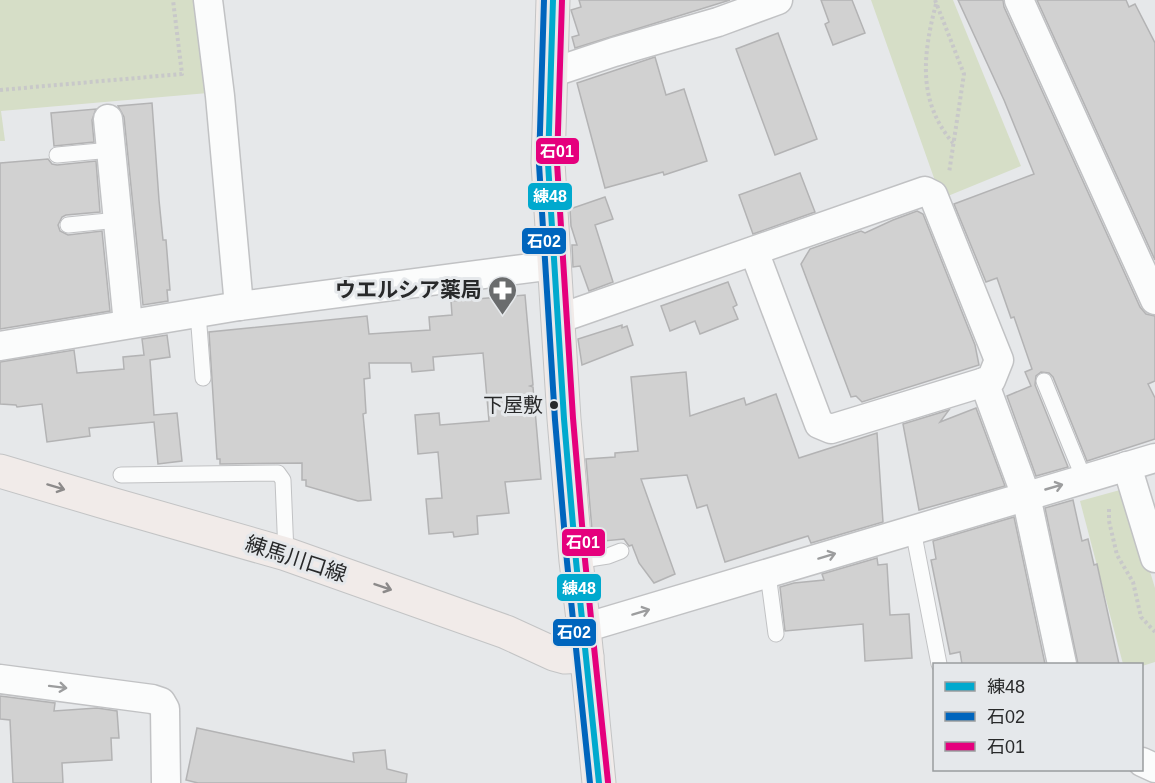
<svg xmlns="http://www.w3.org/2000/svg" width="1155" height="783" font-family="Helvetica,'Noto Sans JP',sans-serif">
	<rect width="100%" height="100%" fill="#e6e8ea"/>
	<g fill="#d6dec7">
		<path d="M0,0h197l11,93 -207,18 4,30h-5z"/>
		<path d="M871,0h82l68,166 -78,32 -9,-20z"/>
		<path d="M1120,490l6,3 29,95v74l-13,4v-2h-19l-43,-163z"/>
	</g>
	<g fill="#d1d1d1" stroke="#b3b3b4" stroke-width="1.5">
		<path d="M579,0h151l-155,48 -3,-11 7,-2 -8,-25 10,-3z"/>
		<path d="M821,0h31l13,33 -32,12 -8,-21 4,-2z"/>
		<path d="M958,0h45l1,7 136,300 6,7 9,2v65l-7,3 7,14v41l-68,22 -34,-84 -4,-4 -8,-1 -5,4 -1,9 33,82 -32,9 -29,-80 24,-10 -6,-14 7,-3 -18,-52 -3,1 -14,-40 -11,4 -32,-78 80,-30 -30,-74z"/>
		<path d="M1037,0h89l3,7 6,-3 20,39v217z"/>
		<path d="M778,33l39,106 -42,16 -39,-106z"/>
		<path d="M655,57l11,38 18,-6 23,72 -43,14 -1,-3 -58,16 -28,-105z"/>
		<path d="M152,103l7,97 4,40h3l4,50h-3l1,11 -25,4 -19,-188 -6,-11z"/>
		<path d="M96,109l-4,11 2,22 -40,4 -3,-33z"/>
		<path d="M48,159l4,5 5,1 39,-4 4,51 -34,3 -4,2 -4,8 2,6 8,4 34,-4 8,80 -110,18v-166z"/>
		<path d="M800,173l15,39 -62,22 -14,-39z"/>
		<path d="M605,197l8,22 -18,6 18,57 -24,9 -9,-25 -7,1 -1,-22h5l-6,-19 -1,-17z"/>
		<path d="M917,211l6,3 52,131 4,20 -117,37 -6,-6 -5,1 -50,-133 9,-15 51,-18 4,2 28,-13z"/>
		<path d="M728,282l9,23 -4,2 5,12 -38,15 -5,-13 -25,10 -9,-25z"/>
		<path d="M525,295l8,90 -3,1 3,1 8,92 -36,3 4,31 -32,3 1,18 -24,3 -1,-5 -24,2 -3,-35 16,-1 -4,-46 -20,2 -3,-39 24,-2 1,12 49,-4 -6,-68 -50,4 1,13 -22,2 -1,-9h-42l1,15 -6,1 2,34 -3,1 8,86 -13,1 -52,-15v-6h-4v-17l-82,1v-5h-3l-8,-127 158,-16 2,18 61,-4 -1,-13 23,-2 -1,-14z"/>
		<path d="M622,325v3l5,-2 6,19 -51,20 -4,-26z"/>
		<path d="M167,335l3,22 -20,3 4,55 23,-2 5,48 -24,3 -4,-42 -65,6 1,8 -43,6 -5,-38 -25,3 -1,-2 -16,-1v-42l74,-12 3,23 47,-4 -1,-12 21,-2 -2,-16z"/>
		<path d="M686,372l4,44 54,-18 2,7 30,-11 23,64 78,-25 6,89 -72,21 -3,-7 -83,26 -18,-57 -10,3 -10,-33 -46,4 34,95 -21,9 -15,-20 -7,-18 -3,1 -5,-7 -31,3 -7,-83 29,-2v-4l23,-2 -7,-74z"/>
		<path d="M976,408l29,78 -86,24 -16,-86 46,-14 -9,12z"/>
		<path d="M1073,500l9,41 6,-2 6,26 3,-1 22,100h-41l-33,-156z"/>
		<path d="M1014,517l31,147h-83l-2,-12 -10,2 -19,-94 5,-1 -3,-18z"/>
		<path d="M877,558l1,7 9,-1 3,51 19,-1 3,44 -47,3 -2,-37 -78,7 -5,-44 14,-4 30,-3 -2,-6z"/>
		<path d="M0,696l55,7 -1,8 43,-3 20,3 2,27h-8l1,22 -50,3 1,20h-50l-3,-63 -10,-1z"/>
		<path d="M197,728l157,34 -1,-9 32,-3 2,19 20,5 -1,9h-208l-12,-3z"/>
	</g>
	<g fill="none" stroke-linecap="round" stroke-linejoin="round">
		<defs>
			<g id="lane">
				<path d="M57,155l54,-5"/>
				<path d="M68,225l50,-5"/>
				<path d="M198,313l5,65"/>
				<path d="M1044,381l40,98"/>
				<path d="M121,475l157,-2 5,7 3,74"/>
				<path d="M913,530l26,134"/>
				<path d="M576,561l32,-5 13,-5"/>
				<path d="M768,574l8,60"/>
			</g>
			<g id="street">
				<path d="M208,0l12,96 19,210"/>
				<path d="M1019,0l136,300"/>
				<path d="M551,73l63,-21 104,-30 60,-22"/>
				<path d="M108,119l20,205"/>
				<path d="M558,319l367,-128 8,4 66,165 -8,20 -160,49 -12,-5 -65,-173"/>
				<path d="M0,346l239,-40 315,-41"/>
				<path d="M984,382l42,114 36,168"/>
				<path d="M1127,466l28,92"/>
				<path d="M584,628l571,-170"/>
				<path d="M0,679l152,20 9,3 4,7 1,74"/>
				<path d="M1142,762l13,6"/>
			</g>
			<g id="primary">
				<path d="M553,0l-5,163 16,256 12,142 8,67 15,155"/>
				<path d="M0,471l111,33 175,50 220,78 48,22 11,3 22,-1"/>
			</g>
		</defs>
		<use href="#lane" stroke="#c1c2c4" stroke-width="17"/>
		<use href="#street" stroke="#c1c2c4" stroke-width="31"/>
		<use href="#primary" stroke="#c3c4c5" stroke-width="35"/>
		<g stroke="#c8c8c9" stroke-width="4" stroke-dasharray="3 3" stroke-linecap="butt">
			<path d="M935,0l29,74 -15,99"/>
			<path d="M936,4c-13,50 -19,97 17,139"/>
			<path d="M0,90l182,-16 -9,-74"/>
			<path d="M1109,509v12l8,34 16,27 8,35 14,15"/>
		</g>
		<use href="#lane" stroke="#fbfcfc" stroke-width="15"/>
		<use href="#street" stroke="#fbfcfc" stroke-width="28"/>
		<use href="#primary" stroke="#f1ebe9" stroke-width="33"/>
		<defs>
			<path id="bus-1" d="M553,0l-5,163 16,256 12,142 23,222"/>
			<path id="bus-2" d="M544,0l-5,164 16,256 12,142 23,221"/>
			<path id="bus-3" d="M562,0l-5,163 16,255 12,142 23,222"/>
		</defs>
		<use href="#bus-1" stroke="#e5e8eb" stroke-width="10"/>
		<use href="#bus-2" stroke="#e5e8eb" stroke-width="10"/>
		<use href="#bus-3" stroke="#e5e8eb" stroke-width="10"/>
		<use href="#bus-1" stroke="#00a9ce" stroke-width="6"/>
		<use href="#bus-2" stroke="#0065bd" stroke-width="6"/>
		<use href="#bus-3" stroke="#e5007d" stroke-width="6"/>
	</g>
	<defs><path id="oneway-shaft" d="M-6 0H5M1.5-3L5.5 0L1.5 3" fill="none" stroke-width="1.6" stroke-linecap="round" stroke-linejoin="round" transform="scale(1.5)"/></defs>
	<g stroke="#8c8a8a">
		<use href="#oneway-shaft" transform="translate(56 487) rotate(17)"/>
		<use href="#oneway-shaft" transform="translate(383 587) rotate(19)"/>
	</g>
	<g stroke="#9c9d9e">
		<use href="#oneway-shaft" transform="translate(1054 487) rotate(-16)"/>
		<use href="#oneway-shaft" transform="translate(827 556) rotate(-17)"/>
		<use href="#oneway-shaft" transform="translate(641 612) rotate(-17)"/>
		<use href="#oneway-shaft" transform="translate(58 687) rotate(7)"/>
	</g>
	<defs>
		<symbol id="pharmacy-pin" viewBox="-11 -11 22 30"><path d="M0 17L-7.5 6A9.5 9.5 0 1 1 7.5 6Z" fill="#6a6c6d" stroke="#e5e8eb"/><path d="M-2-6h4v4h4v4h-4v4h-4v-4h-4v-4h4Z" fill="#fff"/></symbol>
	</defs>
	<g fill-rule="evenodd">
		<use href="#pharmacy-pin" x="486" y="274" width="33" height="45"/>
	</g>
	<circle fill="#28292a" stroke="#e5e8eb" stroke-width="2" cx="554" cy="405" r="5"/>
	<g text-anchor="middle" stroke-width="6" stroke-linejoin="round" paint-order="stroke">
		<g font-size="20" fill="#28292a" stroke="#e5e8eb" text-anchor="end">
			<text x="543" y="412">下屋敷</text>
		</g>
		<g font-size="21" font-weight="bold" fill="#28292a" stroke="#e5e8eb" text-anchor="end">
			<text x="482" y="297">ウエルシア薬局</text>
		</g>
		<g font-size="21" fill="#28292a" stroke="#e5e8eb">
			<text transform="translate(296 559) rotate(18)" y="7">練馬川口線</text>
		</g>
	</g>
	<g stroke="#e5e8eb" stroke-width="2">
		<rect x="535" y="137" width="45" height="28" rx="6" fill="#e5007d"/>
		<rect x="527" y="182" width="46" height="29" rx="6" fill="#00a9ce"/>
		<rect x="521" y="227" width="46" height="28" rx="6" fill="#0065bd"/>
		<rect x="561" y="528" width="45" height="29" rx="6" fill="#e5007d"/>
		<rect x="556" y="573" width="46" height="29" rx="6" fill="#00a9ce"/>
		<rect x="552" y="618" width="45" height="29" rx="6" fill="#0065bd"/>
	</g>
	<g font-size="16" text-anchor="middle" font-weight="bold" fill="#fff">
		<text x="557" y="157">石01</text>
		<text x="550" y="202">練48</text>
		<text x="544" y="247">石02</text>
		<text x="583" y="548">石01</text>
		<text x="579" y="594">練48</text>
		<text x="574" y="638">石02</text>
	</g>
	<rect x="933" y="663" width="210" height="108" fill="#e5e8eb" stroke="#999c9e" stroke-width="1.5"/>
	<rect x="945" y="682" width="30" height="9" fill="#00a9ce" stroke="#999c9e" stroke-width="1.5"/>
	<text x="987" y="693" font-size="18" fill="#28292a">練48</text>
	<rect x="945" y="712" width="30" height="9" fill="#0065bd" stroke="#999c9e" stroke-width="1.5"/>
	<text x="987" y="723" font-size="18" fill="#28292a">石02</text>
	<rect x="945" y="742" width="30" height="9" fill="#e5007d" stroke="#999c9e" stroke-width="1.5"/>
	<text x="987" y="753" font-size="18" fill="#28292a">石01</text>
</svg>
